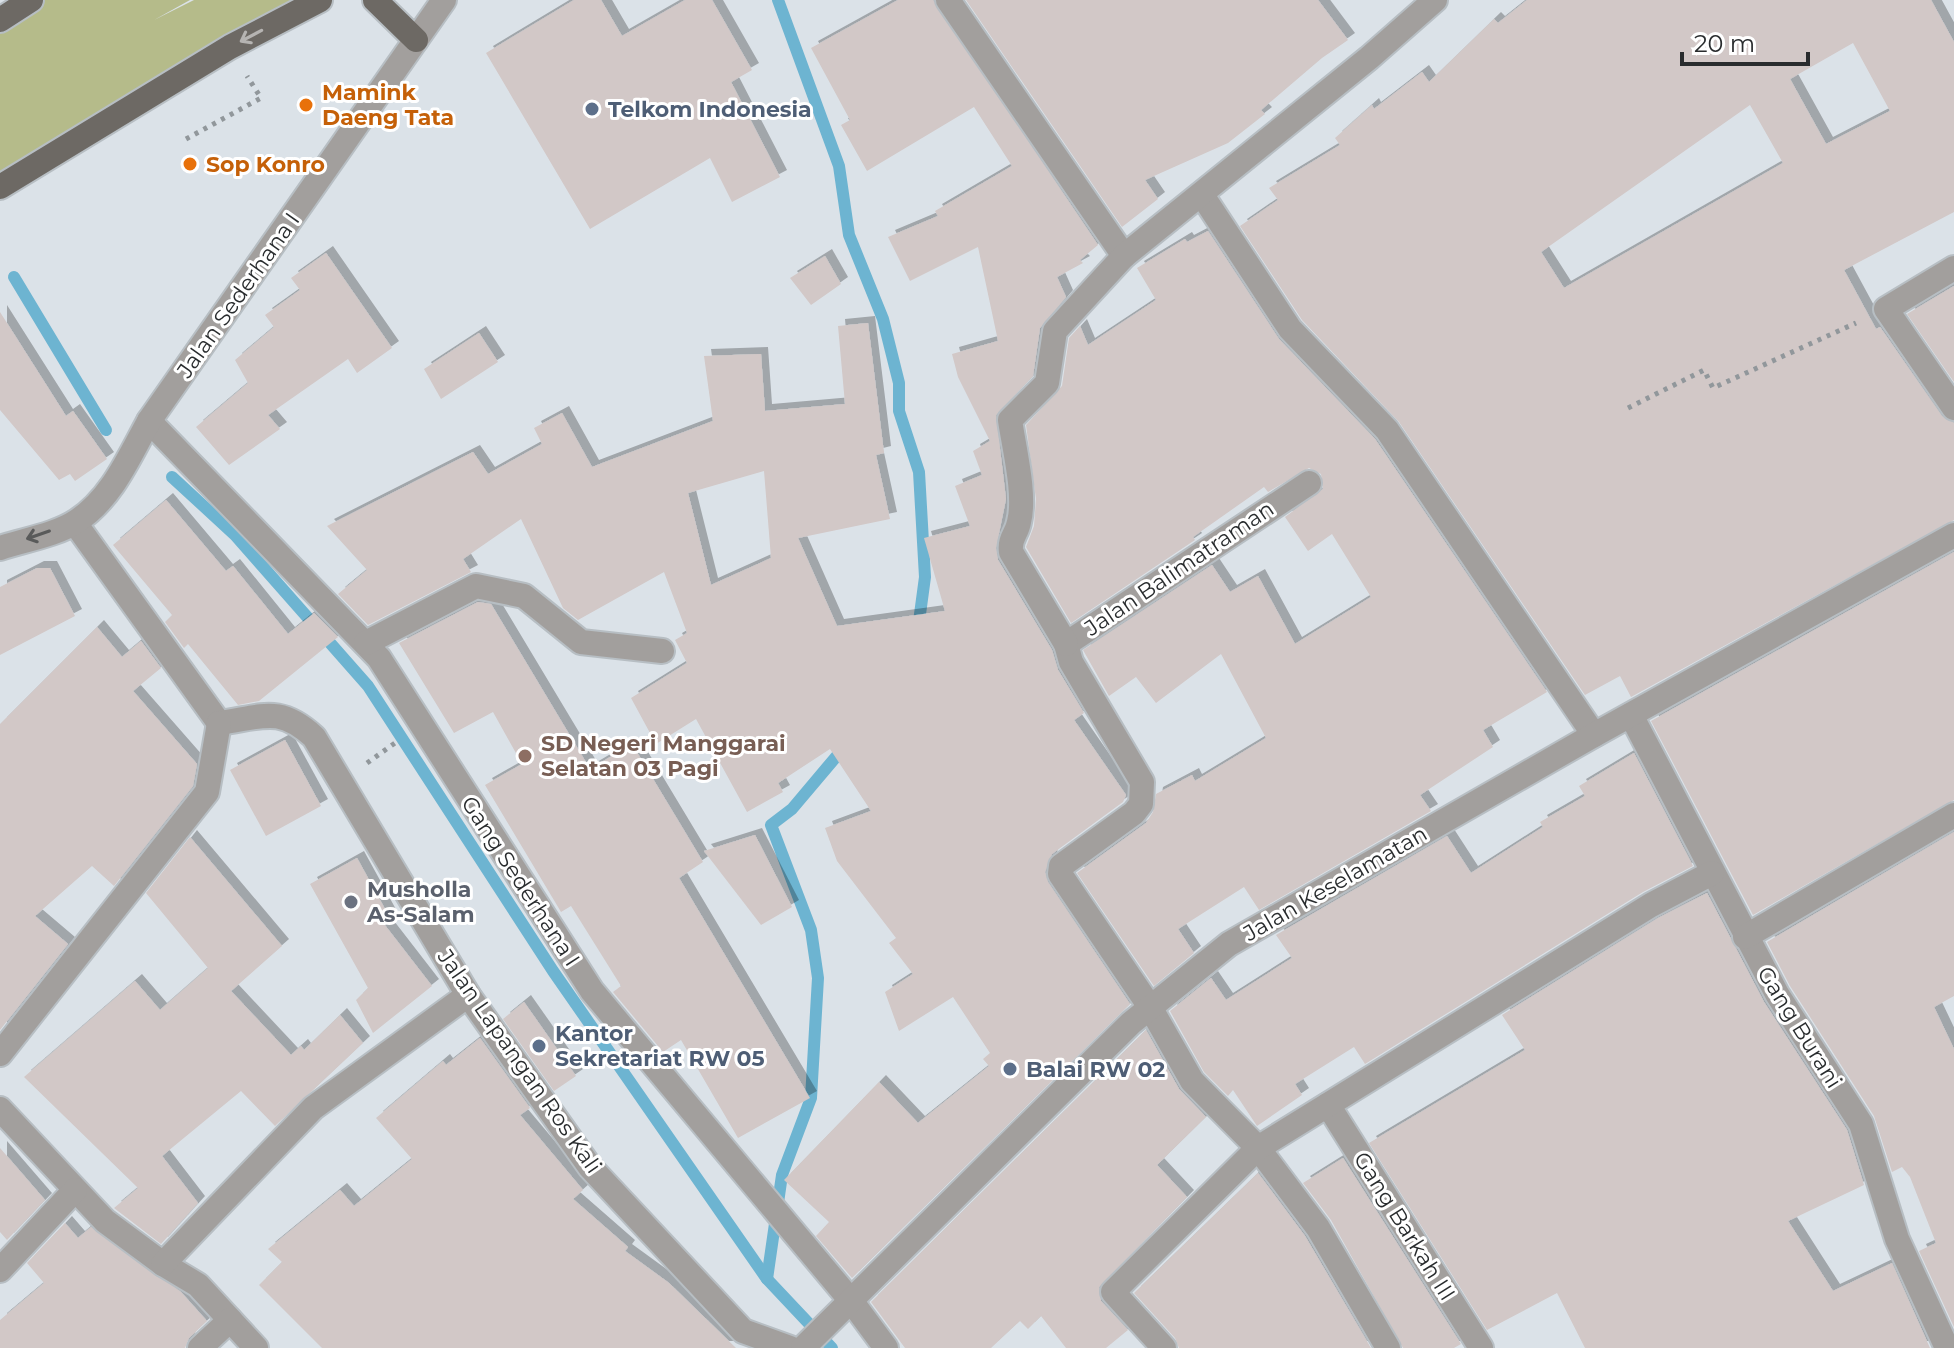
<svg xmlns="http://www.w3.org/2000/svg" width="1954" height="1348" font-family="Montserrat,sans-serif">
	<defs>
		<filter id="shadow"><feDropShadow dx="7" dy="-7" stdDeviation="0" flood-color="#0004"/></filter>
	</defs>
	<rect width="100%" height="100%" fill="#dbe2e8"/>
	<path fill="#b5bb8a" d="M30,0h160l-36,20 40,-20h127l-321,192v-173z"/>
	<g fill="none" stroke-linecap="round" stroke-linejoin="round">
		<g stroke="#6db4d1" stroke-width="12">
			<path d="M778,0l61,166 10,69 34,84 16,64v28l20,61 6,105 -7,52"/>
			<path d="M14,277l92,153"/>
			<path d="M172,477l63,58 133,151 185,285 214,308 65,69"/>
			<path d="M767,1279l15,-104 29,-77 7,-120 -7,-48 -40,-105 21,-16 54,-64"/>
		</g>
	</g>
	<g fill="#d2c8c7" fill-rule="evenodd" filter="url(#shadow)">
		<path d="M574,0h27l21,36 63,-36h27l40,70 -21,12 49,95 -48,25 -22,-44 -120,71 -104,-176z"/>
		<path d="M898,0h35l165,245 -18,15 3,3 -26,14 9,20 -26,31 -7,48 -37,39 10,84 -10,49 2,12 54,90 6,20 26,43 -10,7 52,75 -3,7 -71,52 -7,18 3,10 82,122 -278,274 -36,-42 13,-14 -45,-42 95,-98 39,41 71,-57 -6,-7 7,-6 -37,-56 -54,34 -14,-39 28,-18 -24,-31 7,-5 -59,-77 -12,-33 46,-17 -41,-62 -52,34 5,9 -36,20 -51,-93 -40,25 -25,-46 56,-35 -12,-23 12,-7 -23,-61 -86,48 -15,-12 -42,-89 -58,40 8,13 -103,53 -30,-31 29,-24 -40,-44 146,-74 15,22 54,-30 -8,-16 28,-15 30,54 121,-46 -9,-65 57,-2 4,57 80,-7 -7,-78 30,-3 16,130 -8,2 14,64 -92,19 39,88 108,-15 -21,-73 46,-12 -15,-40 27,-11 -9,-24 17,-10 -32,-64 -6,-23 46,-13 -20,-94 -68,34 -22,-44 50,-21 -3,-5 77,-45 -38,-59 -107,64 -26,-46 9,-5 -39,-72zM764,471l7,87 -60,27 -23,-92z"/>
		<path d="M966,0h352l30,40 -26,18 -61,52 4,4 -37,29 -83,37 13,19 -36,28z"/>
		<path d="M1527,0h404l23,42v170l-110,58 32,59 4,-2 62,89 12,7v97l-323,177 -11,-21 -35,19 -186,-273 -97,-102 -62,-94 38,-26 -9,-12 71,-43 -5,-7 37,-33 2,4 48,-37 7,10 65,-63 4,4zM1853,43l37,68 -64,33 -36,-65zM1750,105l33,58 -219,125 -23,-36z"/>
		<path d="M1208,231l71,108 96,100 172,253 -64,38 10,17 -73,48 11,16 -172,99 -15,-23 -66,42 16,24 -40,33 -77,-113 69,-50 7,-11 3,-18 36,-19 3,6 71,-43 -45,-84 -65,49 -20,-26 -27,19 -26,-46 129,-85 18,27 28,-16 37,68 76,-47 -39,-63 -24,17 -23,-34 38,-28 -2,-15 -12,-6 -41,24 -4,-5 -71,50 2,3 -124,83 -45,-76 8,-21 2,-27 -10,-74 36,-39 7,-48 11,-12 8,19 68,-45 -19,-32 48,-29 2,3z"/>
		<path d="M326,253l66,95 -35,25 -9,-14 -80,56 12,14 -51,36 -33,-38 52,-44 -13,-23 39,-33 -9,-12 35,-25 -9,-12z"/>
		<path d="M825,256l16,28 -30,21 -21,-27z"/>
		<path d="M1954,286v96l-47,-68z"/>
		<path d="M0,312l66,104 7,-5 34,48 -32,22 -5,-7 -11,6 -59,-70z"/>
		<path d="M479,333l19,29 -57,37 -17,-30z"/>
		<path d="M166,500l60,71 7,-5 55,68 26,-21 24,24 -79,64 -21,4 -50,-61 -4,4 -19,-26 7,-7 -59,-70z"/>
		<path d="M1954,552v248l-201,115 -102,-194z"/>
		<path d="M37,568h13l25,48 -75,39v-68z"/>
		<path d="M478,602l13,2 99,165 42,-25 71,118 -24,16 131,220 -72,40 -57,-98 -18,12 -50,-60 8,-6 -50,-80 -10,6 -76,-127 37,-21 -29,-52 -39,21 -55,-90z"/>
		<path d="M97,627l25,30 19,-16 20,27 -28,23 64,73 -4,22 -79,100 -22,-20 -57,50 33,28 -68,86v-306z"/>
		<path d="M285,740l36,66 -55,30 -36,-66z"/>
		<path d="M1634,753l59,113 -50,26 -278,172 -11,-17 -59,37 7,11 -45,31 -24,-36 -5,6 -24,-24 -34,-61 41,-33 15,22 66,-42 -16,-23 171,-99 24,37 72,-46 -3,-5 45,-26 -6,-10z"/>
		<path d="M1954,832v164l-20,11 20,42v278l-35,-76 17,-8 -26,-66 -8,-10 -10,5 -18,-56 -84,-130 -23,-44z"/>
		<path d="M755,835l37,72 -31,18 -57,-74z"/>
		<path d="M190,837l92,109 -51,45 60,64 10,-9 3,4 36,-35 23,28 -88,83 -34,-35 -79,65 36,47 -37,41 -47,-36 24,-20 -114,-111 111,-96 25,29 48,-42 -62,-75z"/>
		<path d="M357,858l34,62 -7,4 48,62 -59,47 -17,-33 12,-12 -58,-104z"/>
		<path d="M1707,893l57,109 83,128 17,55 -76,36 45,70 59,-28 38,85h-345l-28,-55 -70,37 -118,-187 156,-93 -23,-35 156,-97z"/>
		<path d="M524,1002l52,74 -22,15 -51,-72z"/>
		<path d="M1146,1030l33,59 27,28 -49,48 30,32 -88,90 2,14 27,29 -22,18h-40l-25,-32 -13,13 -8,-8 -29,27h-86l-34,-46z"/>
		<path d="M480,1038l50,70 -10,7 63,75 -10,9 55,48 -3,4 44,32 67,65h-414l-63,-63 23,-23 -14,-13 72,-59 14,16 58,-47 -36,-41 67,-57 3,4z"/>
		<path d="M0,1148l45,52 -38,40 -7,-8z"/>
		<path d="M1343,1158l118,186 -7,4h-51l-72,-128 -28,-37z"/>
		<path d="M1258,1173l47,63 66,112h-192l-4,-10 -41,-45z"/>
		<path d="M65,1223l13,15 13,-11 90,65 26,29 -18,17 -4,10h-185v-28l44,-37 -17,-20z"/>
	</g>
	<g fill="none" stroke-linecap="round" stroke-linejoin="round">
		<defs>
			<g id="minor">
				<path d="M948,0l176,256"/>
				<path d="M1202,195l88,134 97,101 207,305"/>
				<path d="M1954,268l-68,41 68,99"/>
				<path d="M149,421l230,237 213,333 260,311 34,46"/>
				<path d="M1309,483l-243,161 5,18 71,120 -1,22 -7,9 -73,53 -1,8 90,133 42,74 66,67 60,80 70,120"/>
				<path d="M75,523l144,200"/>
				<path d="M0,548c24,-8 56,-13 77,-27 35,-23 52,-64 72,-100l295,-421"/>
				<path d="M366,643l110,-57 48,10 57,46 81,9"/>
				<path d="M1066,644l-55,-92c-2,-14 6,-18 8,-30 7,-27 -5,-74 -9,-102l37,-37 8,-52 69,-75 245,-198 66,-58"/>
				<path d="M1631,715l146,279 84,130 36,115 50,109"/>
				<path d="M219,723c44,-6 60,-18 95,14l154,258 122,172 153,164 47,17"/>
				<path d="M1745,937l209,-122"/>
				<path d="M0,1054l207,-262 12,-69"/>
				<path d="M1328,1105l153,243"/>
				<path d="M0,1109l105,112 58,43 35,21 58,63"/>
				<path d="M163,1264l150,-156 155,-113"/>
				<path d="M0,1270l75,-80"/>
				<path d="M200,1348l30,-28"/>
				<path d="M803,1348l328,-325 98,-79 365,-209 360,-200"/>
				<path d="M1164,1348l-51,-56 145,-144 393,-243 61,-32"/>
			</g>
			<g id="major">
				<path d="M375,0l41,40"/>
				<path d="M0,20l31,-20"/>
				<path d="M0,187l230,-140 90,-47"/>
			</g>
		</defs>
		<use href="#minor" stroke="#b7bec3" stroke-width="28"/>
		<use href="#major" stroke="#b7bec3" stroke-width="28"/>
		<g stroke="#91979b" stroke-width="5" stroke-dasharray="4 6" stroke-linecap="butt">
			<path d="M186,139l75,-41 -14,-22"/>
			<path d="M1628,408l76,-38 9,18 143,-65"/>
			<path d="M367,763l28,-20"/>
		</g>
		<use href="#minor" stroke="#a29f9d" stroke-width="24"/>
		<use href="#major" stroke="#6d6964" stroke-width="24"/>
	</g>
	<defs><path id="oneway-shaft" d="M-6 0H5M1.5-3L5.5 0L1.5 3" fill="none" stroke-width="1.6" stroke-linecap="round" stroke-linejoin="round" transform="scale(2)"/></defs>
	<use stroke="#b6b4b2" href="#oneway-shaft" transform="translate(251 36) rotate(152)"/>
	<use stroke="#595a5a" href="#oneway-shaft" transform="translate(38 535) rotate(161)"/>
	<g fill="#e8710a" stroke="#fff" stroke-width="3">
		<circle cx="306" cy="105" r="8"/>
		<circle cx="190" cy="164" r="8"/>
	</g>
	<g fill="#5c6f8a" stroke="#fff" stroke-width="3">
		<circle cx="592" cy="109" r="8"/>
		<circle cx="539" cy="1046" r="8"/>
		<circle cx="1010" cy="1069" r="8"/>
	</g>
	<circle fill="#8d6e63" stroke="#fff" stroke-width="3" cx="525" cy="756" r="8"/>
	<circle fill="#6b7280" stroke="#fff" stroke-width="3" cx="351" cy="902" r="8"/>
	<g text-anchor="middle" stroke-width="6" stroke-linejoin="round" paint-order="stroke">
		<g font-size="22" font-weight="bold" fill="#c56008" stroke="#fff" text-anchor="start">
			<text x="322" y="100">Mamink<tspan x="322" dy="25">Daeng Tata</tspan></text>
			<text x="206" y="172">Sop Konro</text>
		</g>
		<g font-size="22" font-weight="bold" fill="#4e5e75" stroke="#fff" text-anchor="start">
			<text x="608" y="117">Telkom Indonesia</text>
			<text x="555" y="1041">Kantor<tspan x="555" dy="25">Sekretariat RW 05</tspan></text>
			<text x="1026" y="1077">Balai RW 02</text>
		</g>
		<g font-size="22" fill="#292c2e" stroke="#fff">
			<text transform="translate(238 295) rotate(-55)" y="8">Jalan Sederhana I</text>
			<text transform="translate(1179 568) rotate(-34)" y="8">Jalan Balimatraman</text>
			<text transform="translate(521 881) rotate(57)" y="8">Gang Sederhana I</text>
			<text transform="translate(1335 883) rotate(-30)" y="8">Jalan Keselamatan</text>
			<text transform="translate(1800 1027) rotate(58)" y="8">Gang Burani</text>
			<text transform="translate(520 1061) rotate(55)" y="8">Jalan Lapangan Ros Kali</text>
			<text transform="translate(1405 1226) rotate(58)" y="8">Gang Barkah III</text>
		</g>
		<g font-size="22" font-weight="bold" fill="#785e54" stroke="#fff" text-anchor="start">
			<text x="541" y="751">SD Negeri Manggarai<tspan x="541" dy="25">Selatan 03 Pagi</tspan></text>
		</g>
		<g font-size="22" font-weight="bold" fill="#5b616d" stroke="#fff" text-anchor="start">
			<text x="367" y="897">Musholla<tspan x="367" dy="25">As-Salam</tspan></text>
		</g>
	</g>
	<path d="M1682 52v12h126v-12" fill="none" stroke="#292c2e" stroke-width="4"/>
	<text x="1694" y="52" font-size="24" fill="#292c2e" stroke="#ffffff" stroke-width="6" paint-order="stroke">20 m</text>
</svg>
